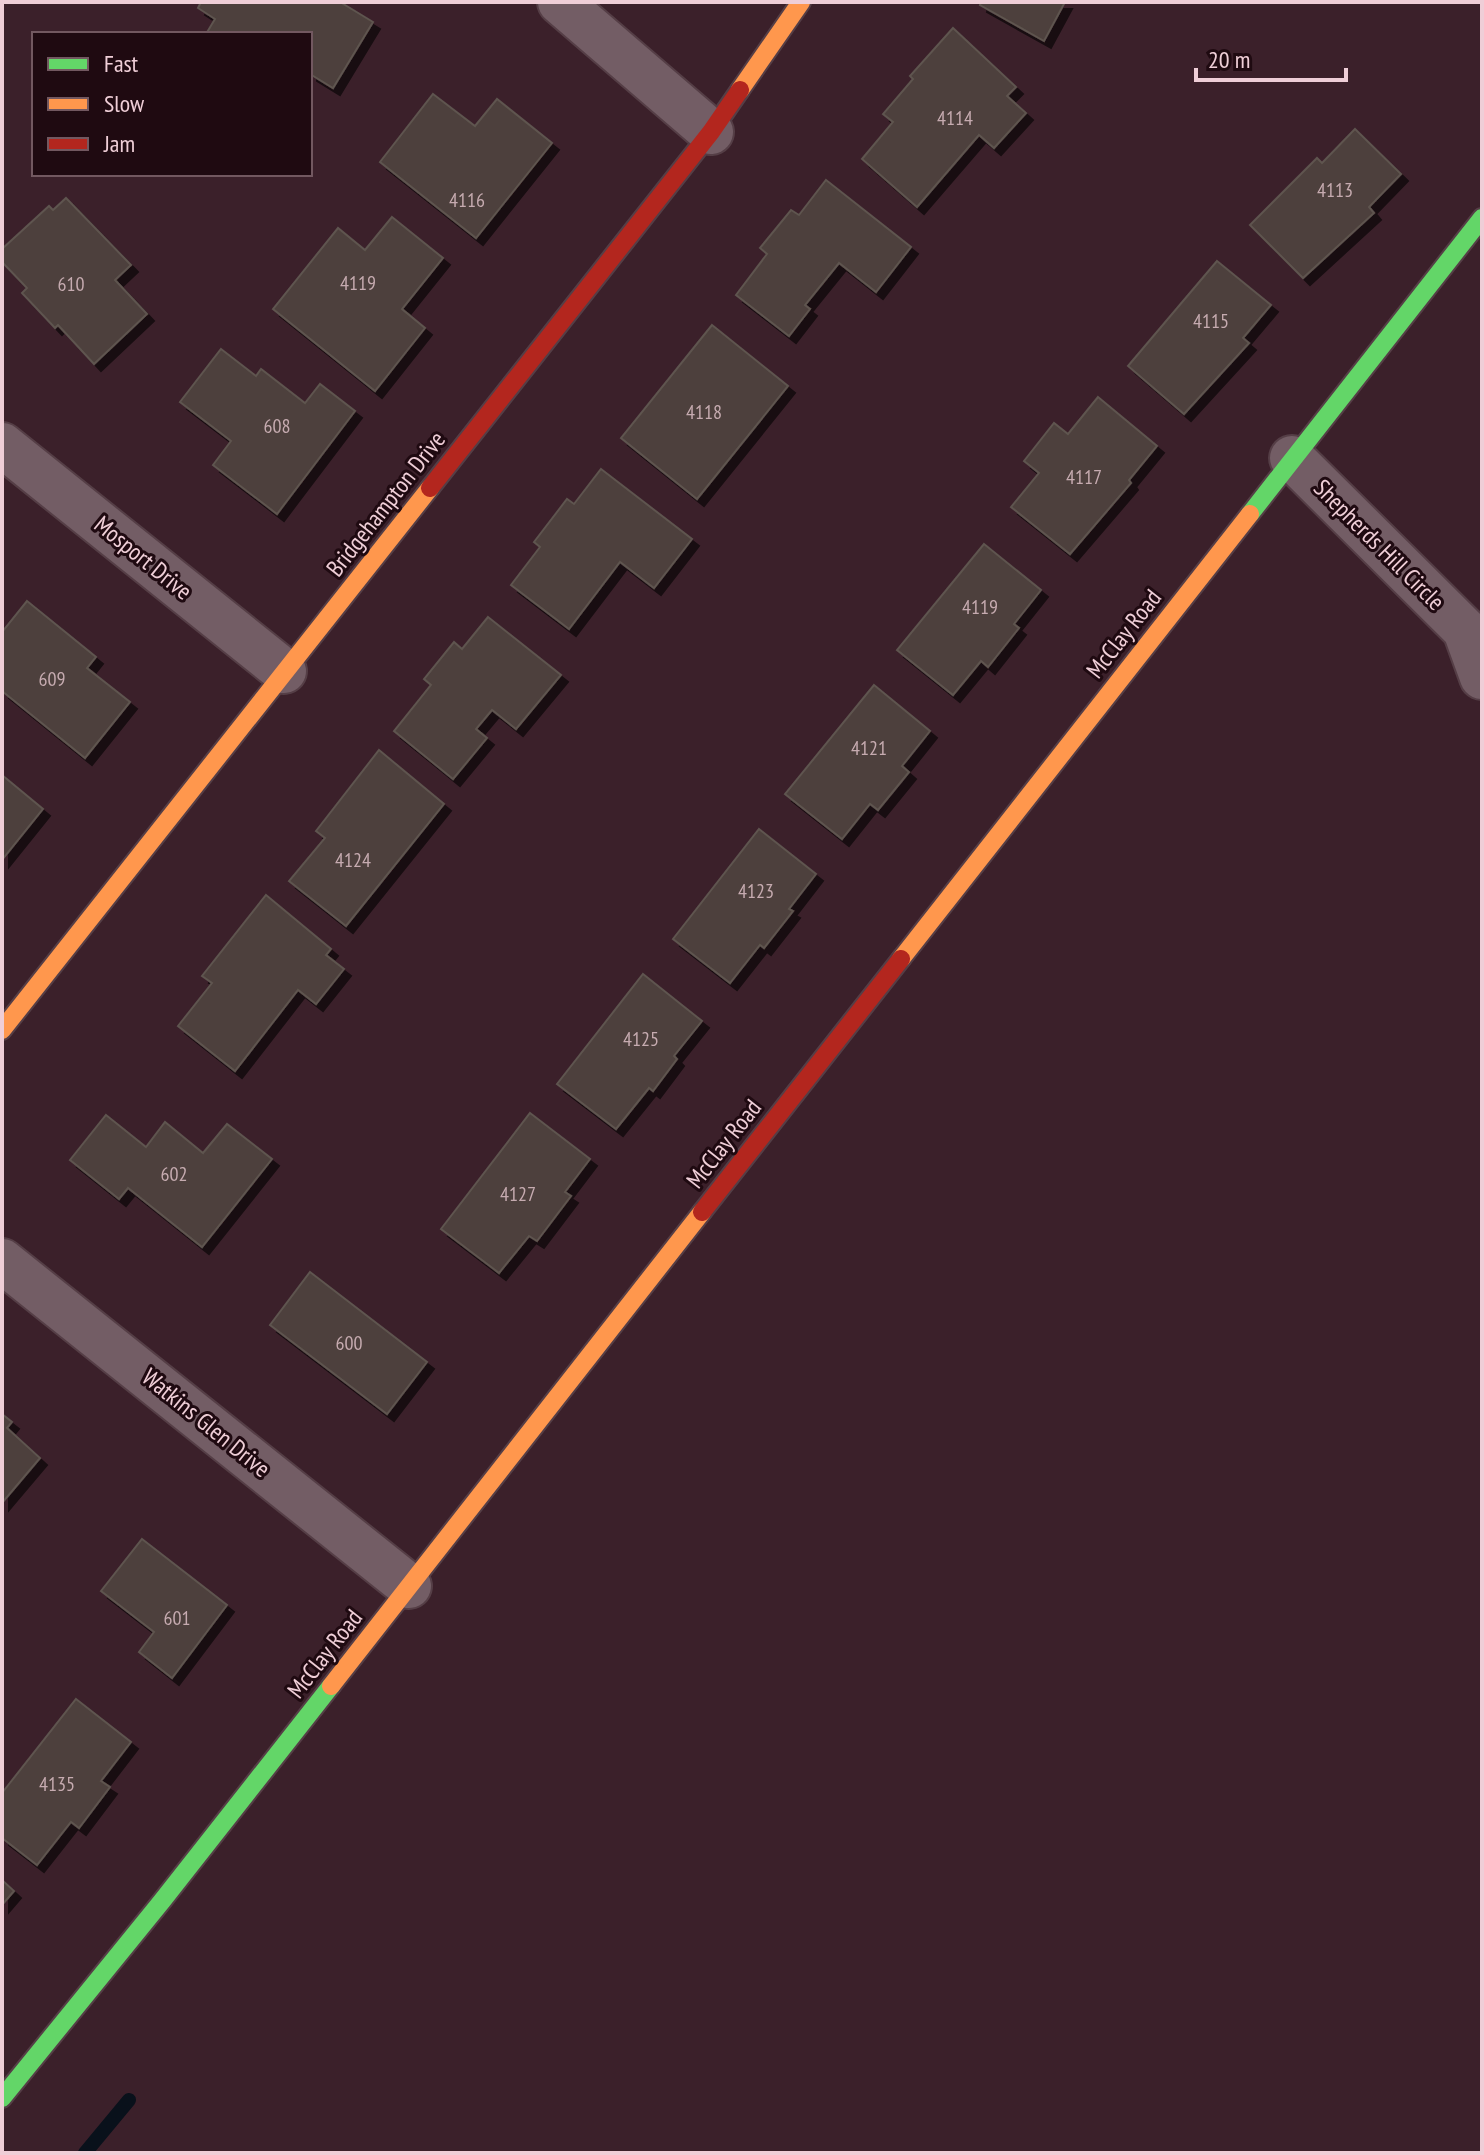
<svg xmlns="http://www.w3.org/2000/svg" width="1484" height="2155" font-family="'PT Sans Narrow',sans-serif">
	<defs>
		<filter id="shadow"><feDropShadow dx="7" dy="7" stdDeviation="0" flood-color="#0009"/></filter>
	</defs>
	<rect width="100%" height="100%" fill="#3b202a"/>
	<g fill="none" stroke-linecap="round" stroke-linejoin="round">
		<path stroke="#09111b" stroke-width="14" d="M85,2153l44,-53"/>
	</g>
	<g fill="#4d413c" stroke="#5e544f" stroke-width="2" filter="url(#shadow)">
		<path d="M201,2h139l33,20 -40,66 -23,-14v-40h-104l9,-15 -17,-11z"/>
		<path d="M981,2h84l-21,39 -64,-36z"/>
		<path d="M953,28l63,59 -9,9 19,17 -32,35 -15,-13 -62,72 -55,-48 31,-37 -10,-8 30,-35 -3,-3z"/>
		<path d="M433,94l42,32 22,-27 55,44 -76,95 -96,-76z"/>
		<path d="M1355,129l46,45 -32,33 5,6 -71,65 -53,-53 67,-67 5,5z"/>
		<path d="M826,180l85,67 -35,45 -37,-29 -34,42 5,4 -21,27 -53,-41 31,-41 -7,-6 31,-38 8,5z"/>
		<path d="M66,198l65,67 -16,15 32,34 -53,50 -36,-39 -3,3 -33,-35 5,-5 -25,-26v-13l47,-43 4,4z"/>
		<path d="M392,217l51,41 -41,51 23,19 -50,63 -102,-82 65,-81 27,22z"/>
		<path d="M1217,261l54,44 -28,33 6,5 -65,71 -56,-48z"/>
		<path d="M712,325l76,61 -91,113 -76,-61z"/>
		<path d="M221,349l35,27 5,-7 44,34 15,-19 35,27 -78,103 -64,-49 18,-24 -51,-39z"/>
		<path d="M1098,397l59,49 -28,34 2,3 -61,71 -59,-47 28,-34 -15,-12 30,-38 14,11z"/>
		<path d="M601,469l91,70 -38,49 -34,-26 -51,67 -58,-44 29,-38 -6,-5 33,-43 7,5z"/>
		<path d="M984,544l57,46 -27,34 5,4 -31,39 -7,-6 -28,34 -56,-45z"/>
		<path d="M27,601l69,56 -9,11 43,34 -45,56 -83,-67v-59z"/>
		<path d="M488,617l73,58 -45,54 -24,-19 -16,19 11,9 -34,41 -59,-48 37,-46 -7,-6 30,-37 8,7z"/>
		<path d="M874,685l56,46 -28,35 7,6 -31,38 -8,-6 -28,35 -57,-45z"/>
		<path d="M379,750l65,54 -98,122 -57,-45 36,-43 -9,-7z"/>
		<path d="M2,775l41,34 -41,51z"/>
		<path d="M759,829l57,45 -27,35 4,2 -29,37 -4,-3 -30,38 -57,-44z"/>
		<path d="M266,895l65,54 -5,6 18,14 -28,35 -18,-14 -63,81 -57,-45 34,-43 -10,-7z"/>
		<path d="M643,974l59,47 -28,35 3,3 -24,32 -4,-3 -33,41 -59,-45z"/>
		<path d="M530,1113l60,46 -25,33 6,4 -34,45 -8,-5 -30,37 -58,-44z"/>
		<path d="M106,1115l40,32 19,-25 38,31 24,-29 45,35 -70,88 -74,-59 -9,11 -49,-39z"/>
		<path d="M310,1272l117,90 -40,52 -117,-89z"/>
		<path d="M2,1414l10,8 -5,6 33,30 -38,45z"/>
		<path d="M142,1539l85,66 -55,73 -33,-26 15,-20 -53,-41z"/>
		<path d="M76,1699l55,43 -30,39 9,6 -31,41 -8,-6 -34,43 -35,-27v-45z"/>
		<path d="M2,1880l12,11 -12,14z"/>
	</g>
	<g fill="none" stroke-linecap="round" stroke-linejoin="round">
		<defs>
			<g id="street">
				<path d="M560,2l151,130"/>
				<path d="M2,445l282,226"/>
				<path d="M1292,458l173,172 17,47"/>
				<path d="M2,1261l407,325"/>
			</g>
			<g id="fast">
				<path d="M1250,514l232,-296"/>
				<path d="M2,2098l160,-197 169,-215"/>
			</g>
			<g id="slow">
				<path d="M740,90l61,-88"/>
				<path d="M901,959l349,-445"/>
				<path d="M2,1030l428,-542"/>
				<path d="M331,1686l371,-474"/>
			</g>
			<g id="jam">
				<path d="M430,488l281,-356 29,-42"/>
				<path d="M702,1212l199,-253"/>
			</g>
		</defs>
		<use href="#street" stroke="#553e46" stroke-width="48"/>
		<use href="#fast" stroke="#553e46" stroke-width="22"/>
		<use href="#slow" stroke="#553e46" stroke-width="22"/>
		<use href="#jam" stroke="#553e46" stroke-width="22"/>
		<use href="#street" stroke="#735d65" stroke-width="44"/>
		<use href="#fast" stroke="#63d668" stroke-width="18"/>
		<use href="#slow" stroke="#ff974d" stroke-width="18"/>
		<use href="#jam" stroke="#b3261e" stroke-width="18"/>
	</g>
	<g text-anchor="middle" stroke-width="6" stroke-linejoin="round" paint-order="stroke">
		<g font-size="20" fill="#c6abb0">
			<text x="955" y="125">4114</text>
			<text x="1335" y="197">4113</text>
			<text x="467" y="207">4116</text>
			<text x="358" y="290">4119</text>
			<text x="71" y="291">610</text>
			<text x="1211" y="328">4115</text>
			<text x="704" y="419">4118</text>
			<text x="277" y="433">608</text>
			<text x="1084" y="484">4117</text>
			<text x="980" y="614">4119</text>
			<text x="52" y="686">609</text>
			<text x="869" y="755">4121</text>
			<text x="353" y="867">4124</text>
			<text x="756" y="898">4123</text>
			<text x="641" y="1046">4125</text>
			<text x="174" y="1181">602</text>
			<text x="518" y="1201">4127</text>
			<text x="349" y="1350">600</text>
			<text x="177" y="1625">601</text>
			<text x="57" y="1791">4135</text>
		</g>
		<g font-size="24" fill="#efced7" stroke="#1f0a11">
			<text transform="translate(386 504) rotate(-52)" y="8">Bridgehampton Drive</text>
			<text transform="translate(1379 545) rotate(45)" y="8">Shepherds Hill Circle</text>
			<text transform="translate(143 558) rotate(39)" y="8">Mosport Drive</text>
			<text transform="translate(1124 634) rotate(-52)" y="8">McClay Road</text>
			<text transform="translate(724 1144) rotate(-52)" y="8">McClay Road</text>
			<text transform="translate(206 1423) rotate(39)" y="8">Watkins Glen Drive</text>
			<text transform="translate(325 1654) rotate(-52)" y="8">McClay Road</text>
		</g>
	</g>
	<rect width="1484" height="2155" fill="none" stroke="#efced7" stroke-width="8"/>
	<rect x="32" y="32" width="280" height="144" fill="#1f0a11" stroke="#725860" stroke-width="2"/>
	<rect x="48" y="58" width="40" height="12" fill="#63d668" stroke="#725860" stroke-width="2"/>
	<text x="104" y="72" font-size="24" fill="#efced7">Fast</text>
	<rect x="48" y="98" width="40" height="12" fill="#ff974d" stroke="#725860" stroke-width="2"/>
	<text x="104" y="112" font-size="24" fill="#efced7">Slow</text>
	<rect x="48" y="138" width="40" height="12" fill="#b3261e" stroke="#725860" stroke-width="2"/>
	<text x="104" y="152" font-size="24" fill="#efced7">Jam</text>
	<path d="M1196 68v12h150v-12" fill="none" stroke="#efced7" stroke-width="4"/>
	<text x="1208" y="68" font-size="24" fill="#efced7" stroke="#1f0a11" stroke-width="6" paint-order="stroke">20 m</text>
</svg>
